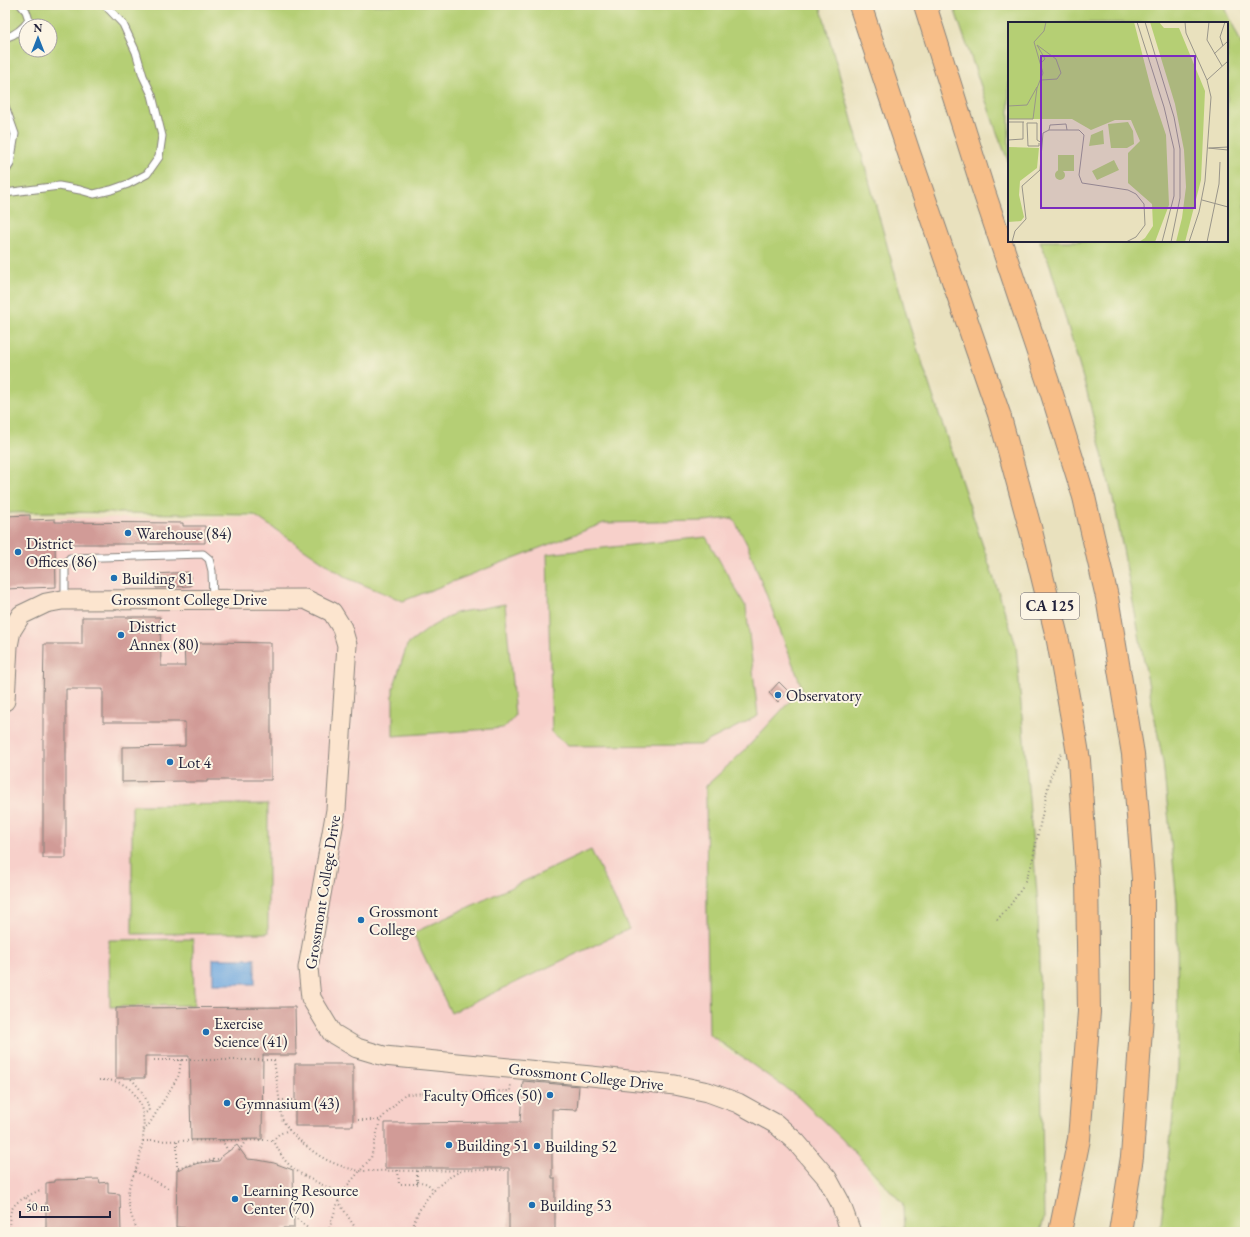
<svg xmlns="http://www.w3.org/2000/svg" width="1250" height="1237" font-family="'EB Garamond',serif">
	<rect width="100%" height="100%" fill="#fcf5e5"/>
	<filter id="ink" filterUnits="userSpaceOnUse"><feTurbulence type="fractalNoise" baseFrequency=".025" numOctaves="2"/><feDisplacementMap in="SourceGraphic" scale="8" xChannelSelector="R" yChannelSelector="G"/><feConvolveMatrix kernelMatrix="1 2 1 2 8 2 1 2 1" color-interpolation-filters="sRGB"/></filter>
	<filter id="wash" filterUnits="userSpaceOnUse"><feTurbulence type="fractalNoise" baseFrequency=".012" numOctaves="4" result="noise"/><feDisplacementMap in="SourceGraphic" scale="16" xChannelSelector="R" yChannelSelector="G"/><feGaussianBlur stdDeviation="0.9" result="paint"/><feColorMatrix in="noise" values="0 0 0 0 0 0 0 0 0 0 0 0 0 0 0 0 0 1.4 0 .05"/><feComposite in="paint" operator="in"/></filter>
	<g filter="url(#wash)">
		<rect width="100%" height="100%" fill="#e9e1be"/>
		<path fill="#f7d0ca" d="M753,516l49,173 -85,105 1,252 107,56 55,87 3,43h-878v-714z"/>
		<g fill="#b5cf74" stroke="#6c7858" fill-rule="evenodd">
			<path d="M5,5h815l89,319 107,321 22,261 6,312 -4,14h-136l-1,-28 -62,-66 -43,-41 -89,-63 -2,-118 -1,-130 39,-36 57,-62 -55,-144 -14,-26 -29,3 -100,2 -201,78 -56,-23 -93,-63 -198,-3 -51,1zM26,26h24v24h-24z"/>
			<path d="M953,5h271l21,47v1180h-85l18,-162 -1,-168 -14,-140 -47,-250 -29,-120 -37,-127 -10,-24h187v-218h-218v140l-13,-33z"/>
			<path d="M706,537l40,70 12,109 -58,29 -132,1 -16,-13 -5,-179z"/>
			<path d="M505,604l10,112 -11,12 -111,8v-47l14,-44 24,-18 24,-14z"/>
			<path d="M268,804v129l-136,1v-129z"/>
			<path d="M591,850l38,79 -178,84 -38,-80z"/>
			<path d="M193,939l1,66 -84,2 -1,-67z"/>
		</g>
		<rect fill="#70a8df" stroke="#49658d" x="213" y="959" width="42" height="25"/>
		<g id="blocks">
			<g fill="#d19b97">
				<path d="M30,515v5l25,-1v3l128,1v3h22v17h-22v1h-128l1,43 -51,2v-73z"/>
				<path d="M190,572l1,14 -35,2 -1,-14z"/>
				<path d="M82,617h78l1,49h24l-1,-23h31v-1l56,1v137h-64v2h-22v-1l-63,1v-35l63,-1v-24h-82v-33h-37v169h-23v-156l1,-58h38z"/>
				<path d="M779,682l9,9 -10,11 -9,-9z"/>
				<path d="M295,1007l1,48h-33l-1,84 -71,1 -2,-84h-44v22h-29v-70z"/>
				<rect x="295" y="1064" width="58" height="62"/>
				<path d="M523,1081l56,5 -2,24 -25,-1v69h3v54h-46v-64h-124v-45l135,-1z"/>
				<path d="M237,1145l10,14 11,1 16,3 19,7 1,58h-11v4h-98v-4l-9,-1 1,-57 8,-3 14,-4 20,-2 3,-5z"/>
				<path d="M99,1179l1,4 8,-1v11l12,1 1,38h-75v-49l8,-1v-2z"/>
			</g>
		</g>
	</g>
	<g filter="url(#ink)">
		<use href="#blocks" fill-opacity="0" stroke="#86827c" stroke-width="1"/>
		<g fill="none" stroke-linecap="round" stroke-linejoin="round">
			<defs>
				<g id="lane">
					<path d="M5,38c10,-3 18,-9 24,-18l-3,-9 -5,-6"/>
					<path d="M5,106l10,28 -5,30 -5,8"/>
					<path d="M5,193l54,-7 21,4 14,4 17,-4 17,-6 19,-10 12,-17 3,-21 -10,-41 -9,-19 -7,-24 -13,-28 -18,-19"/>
					<path d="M65,598v-32l5,-8 133,-4 6,5 3,12 1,28"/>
				</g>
				<path id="secondary" d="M5,701l3,-55 3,-15 10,-16 25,-12 16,-3 243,-1 27,13 10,16 5,17 -11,165 -28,158 3,30 21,35 25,15 27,8 207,20 84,9 33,7 30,11 38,21 20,18 31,36 13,24 11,30"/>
				<g id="highway">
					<path d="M860,5l49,148 90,261 32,117 27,110 15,83 6,36 8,117 2,135 -10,127 -19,93"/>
					<path d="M925,5l57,181 69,205 33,106 23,100 26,157 10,125v122l-11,156 -12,75"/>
				</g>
			</defs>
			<use href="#lane" stroke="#86827c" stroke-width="9"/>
			<use href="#secondary" stroke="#86827c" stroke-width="21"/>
			<use href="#highway" stroke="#86827c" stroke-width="24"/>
			<g stroke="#86827c" stroke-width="2" stroke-dasharray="1 3" stroke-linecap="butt">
				<path d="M997,920l14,-16 11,-16 9,-21 19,-89 11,-25"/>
				<path d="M154,1060h120l8,59 7,11"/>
				<path d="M131,1079c10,10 16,18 18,32l-6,3"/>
				<path d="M99,1080c7,0 15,0 21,3 29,12 26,51 19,76 -2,10 -11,26 -11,35 -1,13 5,26 10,38"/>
				<path d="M279,1100h15"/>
				<path d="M358,1120h22"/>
				<path d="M144,1131l6,-8 29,-48 2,-15"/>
				<path d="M222,1140l6,11"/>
				<path d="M143,1141l130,-1"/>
				<path d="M177,1141v27l19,-5 22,-4"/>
				<path d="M239,1151l7,-11"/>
				<path d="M398,1170l1,14h18v-14"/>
				<path d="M135,1171l35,18"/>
				<path d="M417,1182c9,0 12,2 17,9"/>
				<path d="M341,1193c-18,-8 -45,-18 -57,-34 -4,-5 -7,-13 -11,-19l6,-6 10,-4c23,23 38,34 71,41l145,-1"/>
				<path d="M26,1198l17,11"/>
				<path d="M338,1201l20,31"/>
				<path d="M297,1219l15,13"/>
				<path d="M5,1228l4,-1"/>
				<path d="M10,1232c-4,-30 9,-31 32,-43"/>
				<path d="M328,1232l13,-39 30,-35 9,-38 25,-26 105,-3 1,-8"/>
				<path d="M412,1232c4,-26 25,-50 49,-61"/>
			</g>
			<use href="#lane" stroke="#fff" stroke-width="7"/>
			<use href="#secondary" stroke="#fce5cf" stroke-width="19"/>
			<use href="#highway" stroke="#f7be88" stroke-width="22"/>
		</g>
	</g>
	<g fill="#1f6fb2" stroke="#fcf5e5" stroke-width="1.5">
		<circle cx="128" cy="533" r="4"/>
		<circle cx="18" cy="552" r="4"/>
		<circle cx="114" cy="578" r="4"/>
		<circle cx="121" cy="635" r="4"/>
		<circle cx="778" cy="695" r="4"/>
		<circle cx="170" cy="762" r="4"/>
		<circle cx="361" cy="920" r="4"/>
		<circle cx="206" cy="1032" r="4"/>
		<circle cx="550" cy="1095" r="4"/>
		<circle cx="227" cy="1103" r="4"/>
		<circle cx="449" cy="1145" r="4"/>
		<circle cx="537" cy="1146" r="4"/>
		<circle cx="235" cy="1199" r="4"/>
		<circle cx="532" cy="1205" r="4"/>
	</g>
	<g text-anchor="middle" stroke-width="4" stroke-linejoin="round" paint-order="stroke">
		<rect fill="#fcf5e5" stroke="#63616e" stroke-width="1" x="1021" y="593" width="58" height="26" rx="3"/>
		<g font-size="15" font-weight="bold" fill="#22223b">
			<text x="1050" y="611">CA 125</text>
		</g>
		<g font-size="16" fill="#22223b" stroke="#fcf5e5" text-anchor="start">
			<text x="136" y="539">Warehouse (84)</text>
			<text x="26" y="549">District<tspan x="26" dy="18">Offices (86)</tspan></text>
			<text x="122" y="584">Building 81</text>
			<text x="129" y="632">District<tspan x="129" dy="18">Annex (80)</tspan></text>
			<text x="786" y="701">Observatory</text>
			<text x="178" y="768">Lot 4</text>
			<text x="369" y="917">Grossmont<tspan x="369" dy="18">College</tspan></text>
			<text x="214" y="1029">Exercise<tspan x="214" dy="18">Science (41)</tspan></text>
			<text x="542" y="1101" text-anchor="end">Faculty Offices (50)</text>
			<text x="235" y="1109">Gymnasium (43)</text>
			<text x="457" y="1151">Building 51</text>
			<text x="545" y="1152">Building 52</text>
			<text x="243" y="1196">Learning Resource<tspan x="243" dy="18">Center (70)</tspan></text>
			<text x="540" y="1211">Building 53</text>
		</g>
		<g font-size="16" fill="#22223b" stroke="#fcf5e5">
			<text x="189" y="605">Grossmont College Drive</text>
			<text transform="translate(322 892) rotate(-81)" y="6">Grossmont College Drive</text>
			<text transform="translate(586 1076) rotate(6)" y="6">Grossmont College Drive</text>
		</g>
	</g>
	<g transform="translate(1008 22)">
		<rect width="220" height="220" fill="#e9e1be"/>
		<path d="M0,0h126l19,74 13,39 3,70 -14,37h-16l6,-4 8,-12 -1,-22 -24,-21v-30l12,-12 -9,-21h-16l-24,10 -19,-11h-64zM142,0h9l5,6h15l26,63 -4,89 -16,62h-9l6,-24 4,-31 -2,-37 -9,-46zM120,100l5,9 1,13 -7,4h-16l-3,-24zM95,108l1,14 -15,2 2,-11zM0,125l31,1 -2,20 -17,13 -1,14 5,22 -3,4 -13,1zM50,133h16v16h-16zM106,138l5,10 -22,10 -5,-9zM47 153a5 5 0 1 1 10 0a5 5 0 1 1-10 0Z" fill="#b5cf74"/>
		<path fill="none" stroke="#99958a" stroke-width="1" d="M129,0l27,85 10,42v47l-12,46M137,0l29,95 6,32v49l-9,44M177,0l1,11 21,47 4,17 -6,84 -6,31 -10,30M201,0l-2,18 15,26M215,24l-3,-9 5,-15M206,32l14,-13M32,42l5,-5 -8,-14 19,14 5,14 -4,6 -16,1M199,58l21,-19M0,84l19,-1 10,-18M0,97h25l4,-31 6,-15 -9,-31 10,-11 2,-9M0,100h16M41,108l1,-5 16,-1 1,6M0,118l15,-1v-17M31,121v3h-11l-1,-23h10v17l5,3M200,126l20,2M201,126l19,-1M194,178l26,7M4,220l3,-11 11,-12 -4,-33 18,-16 3,-37 6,-3h30l5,5 -5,40 3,8 46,7 8,4 8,10 1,21 -9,12 -10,5M199,220l12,-58 1,-22"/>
		<path fill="#7b2cbf" fill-opacity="0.15" stroke="#7b2cbf" stroke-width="2" d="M33,34h154v152h-154z"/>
		<rect width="220" height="220" fill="none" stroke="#22223b" stroke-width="2"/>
	</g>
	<rect width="1250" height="1237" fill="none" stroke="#fcf5e5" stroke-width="20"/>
	<g transform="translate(38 38)"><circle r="19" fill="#fcf5e5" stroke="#a5a1a1"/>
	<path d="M0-3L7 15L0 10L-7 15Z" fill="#1f6fb2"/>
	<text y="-6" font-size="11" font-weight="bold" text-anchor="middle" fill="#22223b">N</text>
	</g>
	<path d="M20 1211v6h90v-6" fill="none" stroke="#22223b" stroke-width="2"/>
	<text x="26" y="1211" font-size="12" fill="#22223b" stroke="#fcf5e5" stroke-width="3" paint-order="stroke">50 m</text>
</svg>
